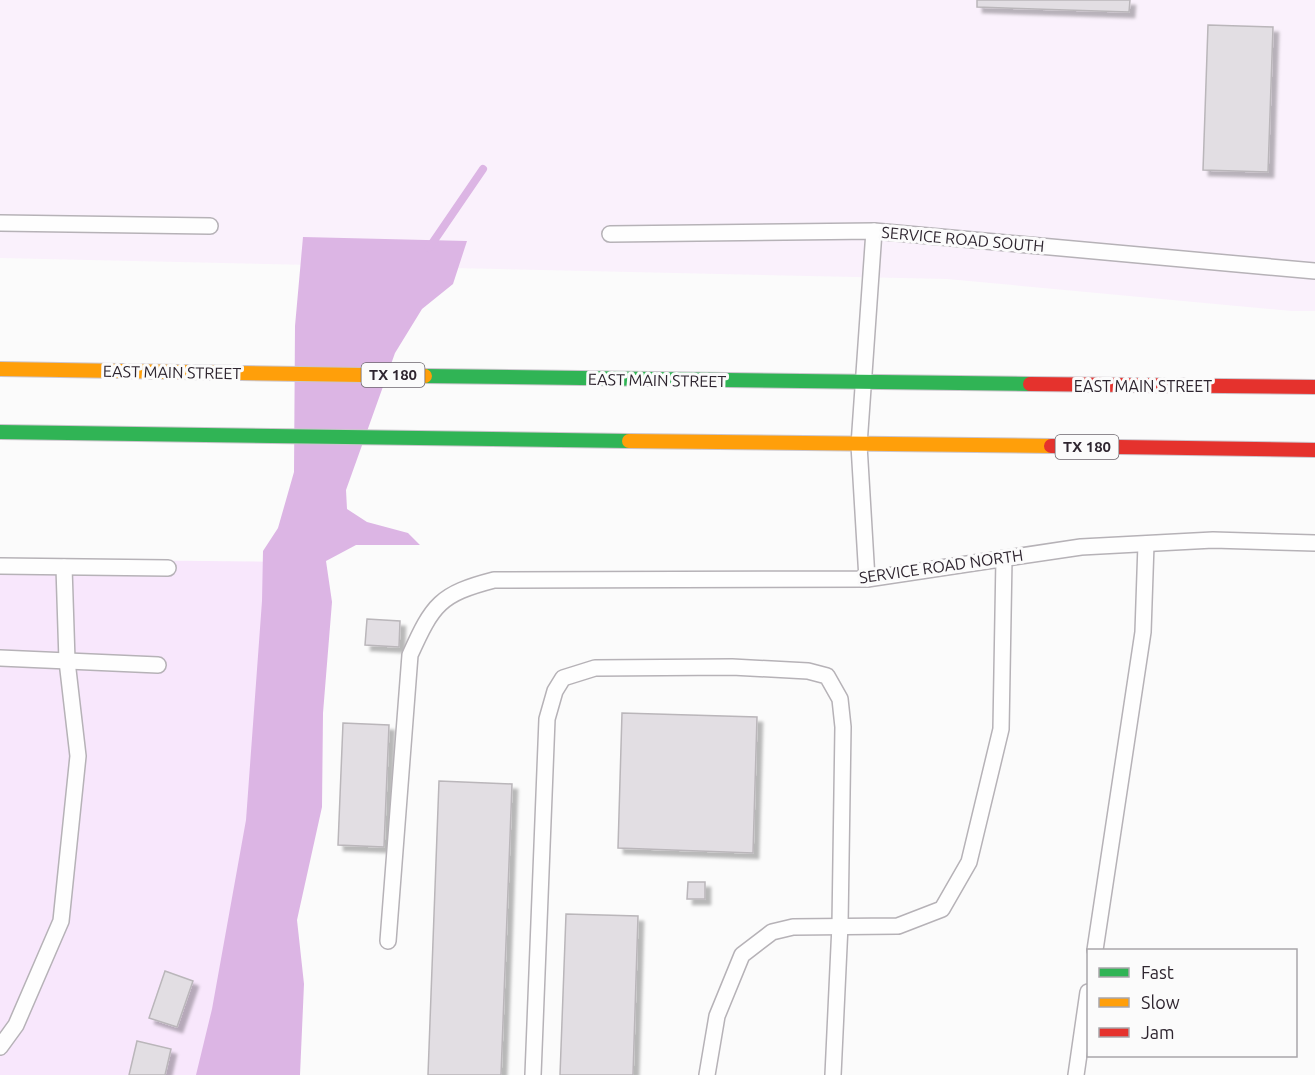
<svg xmlns="http://www.w3.org/2000/svg" width="1315" height="1075" font-family="Ubuntu,sans-serif">
	<defs>
		<filter id="shadow"><feDropShadow dx="5.5" dy="5.5" stdDeviation="1.5" flood-color="#0004"/></filter>
	</defs>
	<rect width="100%" height="100%" fill="#fbfbfb"/>
	<path fill="#faf1fc" d="M0,0h1315v311h-23l-345,-32 -947,-21z"/>
	<path fill="#f8e7fc" d="M0,559l303,3 -21,513h-282z"/>
	<path fill="#dcb5e4" d="M303,237l164,4 -14,43 -31,25 -27,44 -49,137 1,19 20,13 41,11 12,12h-64l-30,16 6,41 -9,111 -1,94 -25,113 7,64 -4,91h-104l16,-66 34,-189 16,-219 1,-50 15,-23 16,-56 1,-146z"/>
	<g fill="none" stroke-linecap="round" stroke-linejoin="round">
		<path stroke="#dcb5e4" stroke-width="8" d="M429,248l54,-79"/>
	</g>
	<g fill="#e2dee3" stroke="#bab6ba" stroke-width="1.5" filter="url(#shadow)">
		<path d="M977,0h153l-1,12 -152,-5z"/>
		<path d="M1208,25l65,2 -5,145 -65,-2z"/>
		<path d="M367,619l33,2 -1,26 -34,-2z"/>
		<path d="M622,713l135,4 -4,136 -135,-5z"/>
		<path d="M343,723l46,2 -5,122 -46,-2z"/>
		<path d="M439,781l73,3 -11,291h-73z"/>
		<path d="M688,882h17v17h-18z"/>
		<path d="M566,914l72,2 -5,159h-73z"/>
		<path d="M165,971l28,10 -16,46 -28,-9z"/>
		<path d="M137,1041l34,8 -6,26h-36z"/>
	</g>
	<g fill="none" stroke-linecap="round" stroke-linejoin="round">
		<defs>
			<g id="lane">
				<path d="M0,223l210,3"/>
				<path d="M610,234l264,-3 441,40"/>
				<path d="M0,566l168,2"/>
				<path d="M867,579l-8,-134 15,-214"/>
				<path d="M0,658l158,7"/>
				<path d="M388,941l22,-286c23,-51 30,-61 84,-75l373,-1 214,-32 132,-7 102,3"/>
				<path d="M1095,950l48,-318 3,-88"/>
				<path d="M0,1047l16,-22 45,-104 17,-165 -11,-95 -3,-94"/>
				<path d="M533,1075l14,-356 8,-28 8,-13 32,-10 137,-1 76,4 19,5 13,23 3,28 -3,198 -7,150"/>
				<path d="M707,1075l10,-59 25,-61 30,-23 21,-5 105,-1 44,-17 27,-47 32,-133 3,-171"/>
				<path d="M1076,1075l12,-83"/>
			</g>
			<g id="fast">
				<path d="M425,376l605,8"/>
				<path d="M0,432l629,9"/>
			</g>
			<g id="slow">
				<path d="M0,369l425,7"/>
				<path d="M629,441l422,5"/>
			</g>
			<g id="jam">
				<path d="M1030,384l285,3"/>
				<path d="M1051,446l264,4"/>
			</g>
		</defs>
		<use href="#lane" stroke="#b6b2b7" stroke-width="18"/>
		<use href="#fast" stroke="#cbc5cc" stroke-width="16"/>
		<use href="#slow" stroke="#cbc5cc" stroke-width="16"/>
		<use href="#jam" stroke="#cbc5cc" stroke-width="16"/>
		<use href="#lane" stroke="#fefefe" stroke-width="15"/>
		<use href="#fast" stroke="#30b455" stroke-width="14"/>
		<use href="#slow" stroke="#ff9f0a" stroke-width="14"/>
		<use href="#jam" stroke="#e5322d" stroke-width="14"/>
	</g>
	<g text-anchor="middle" stroke-width="6" stroke-linejoin="round" paint-order="stroke">
		<g fill="#fbfbfb" stroke="#6c666d" stroke-width="1.5">
			<rect x="361.5" y="363" width="63" height="24" rx="4.5"/>
			<rect x="1055.5" y="435" width="63" height="24" rx="4.5"/>
		</g>
		<g font-size="15" font-weight="bold" fill="#2f2630">
			<text x="393" y="380">TX 180</text>
			<text x="1087" y="452">TX 180</text>
		</g>
		<g font-size="16" fill="#2f2630" stroke="#fbfbfb">
			<text transform="translate(963 239) rotate(5)" y="6">SERVICE ROAD SOUTH</text>
			<text transform="translate(172 372) rotate(1)" y="6">EAST MAIN STREET</text>
			<text transform="translate(657 380) rotate(1)" y="6">EAST MAIN STREET</text>
			<text x="1143" y="392">EAST MAIN STREET</text>
			<text transform="translate(941 566) rotate(-8)" y="6">SERVICE ROAD NORTH</text>
		</g>
	</g>
	<rect x="1087" y="949" width="210" height="108" fill="#fbfbfb" stroke="#a9a6aa" stroke-width="1.5"/>
	<rect x="1099" y="968" width="30" height="9" fill="#30b455" stroke="#a9a6aa" stroke-width="1.5"/>
	<text x="1141" y="979" font-size="18" fill="#2f2630">Fast</text>
	<rect x="1099" y="998" width="30" height="9" fill="#ff9f0a" stroke="#a9a6aa" stroke-width="1.5"/>
	<text x="1141" y="1009" font-size="18" fill="#2f2630">Slow</text>
	<rect x="1099" y="1028" width="30" height="9" fill="#e5322d" stroke="#a9a6aa" stroke-width="1.5"/>
	<text x="1141" y="1039" font-size="18" fill="#2f2630">Jam</text>
</svg>
